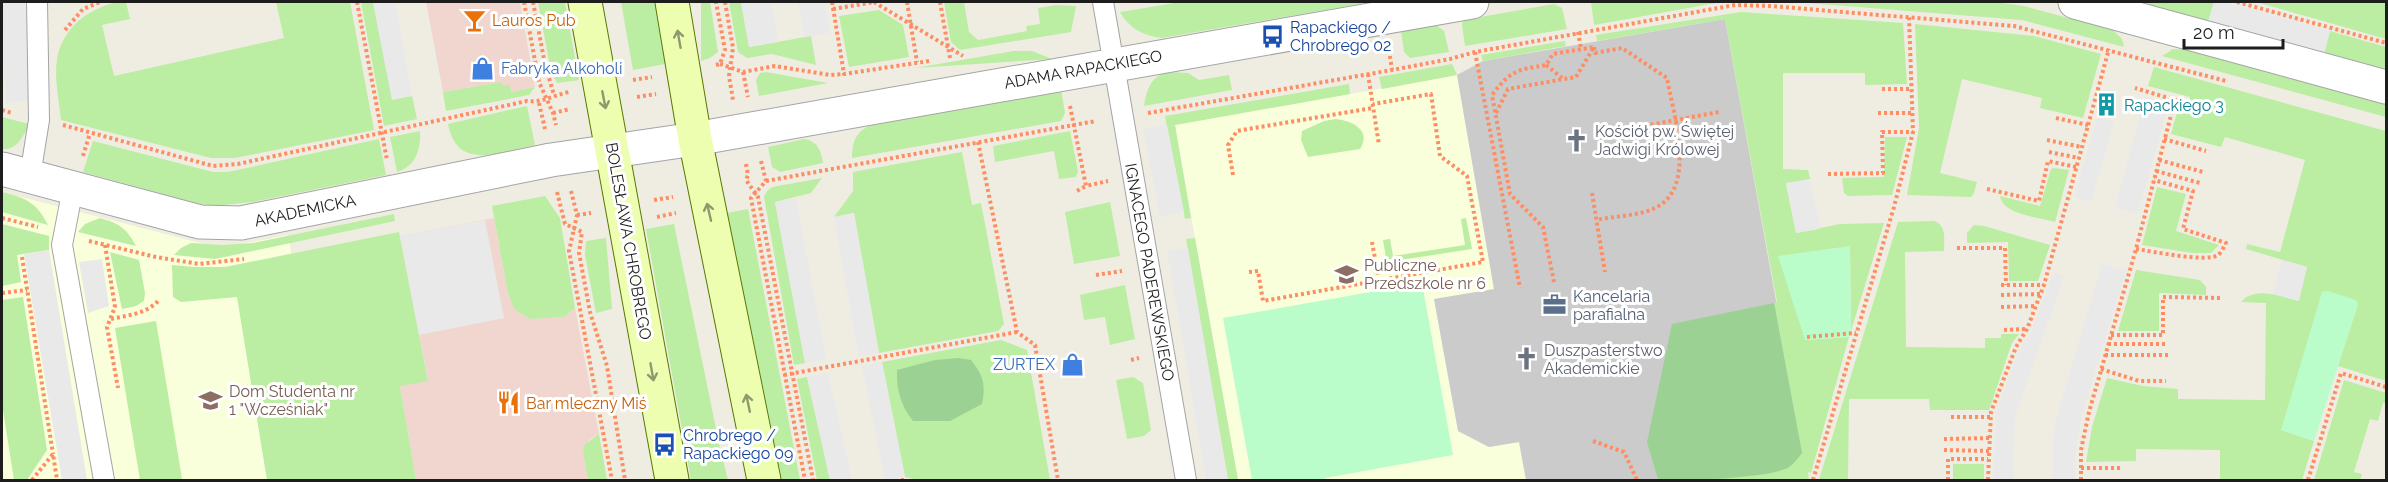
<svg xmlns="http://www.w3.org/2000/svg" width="2388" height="482" font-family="Raleway,sans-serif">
	<rect width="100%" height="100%" fill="#efede2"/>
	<g fill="#f1d6cf">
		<path d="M426,2h94l15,85 -24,5 -9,-5 -1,-5 -58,10z"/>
		<path d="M494,218l14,76 8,16 14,9 34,-2 11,-9 24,126 -10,6 -6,12 5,28h-172l-16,-95 28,-5 -28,-144z"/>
	</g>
	<g fill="#f9ffdb">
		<path d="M1457,75l37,215 -60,9 24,132 30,16 31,-5 7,38h-288l-63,-355z"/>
		<path d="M2,192l206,53h28l52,-10 46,245h-332z"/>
	</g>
	<path fill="#cbcbcb" d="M1725,19l82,453 -52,8h-229l-7,-38 -30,5 -31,-16 -24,-132 60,-10 -37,-214 26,-14z"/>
	<g fill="#bbeda3">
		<path d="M118,2h8l4,17 -28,6 12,51 170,-38 -8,-36h74l24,128 -139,28h-24l-150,-38c-2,-20 -7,-42 -4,-61 6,-32 32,-51 61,-57z"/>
		<path d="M361,2h12l19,97 20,-3 5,23 -33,7z"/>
		<path d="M538,2h27l14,78 -22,3 -6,-11z"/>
		<path d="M621,2h33l11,62 -32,6z"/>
		<path d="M701,2h9l8,50 -8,6 -9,3z"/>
		<path d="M729,2h12l8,45 62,-11 5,29 -44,-11 -25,4 -9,-6z"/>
		<path d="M944,2h20l5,30 9,8 49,-9 -1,-5 14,-2 -2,-16 18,-3 20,1 -5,26 -111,18 -9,-8z"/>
		<path d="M1181,2h190l-209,36c-19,-2 -33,-10 -42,-26z"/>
		<path d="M1591,2h131l-128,23z"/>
		<path d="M1795,2h199l30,4 89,24 9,9 2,8 -102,-27z"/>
		<path d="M2145,2h69l-6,20 -56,-16z"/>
		<path d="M2256,2h130v37z"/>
		<path d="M1554,4l8,4 5,21 -102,17 -3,-21 1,-5z"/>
		<path d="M879,10l24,15 6,32 -60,10 -10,-51z"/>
		<path d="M1741,12l162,11 4,61 -42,1v-12h-82v96l25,1 2,9 -24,5 10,49 44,-9 44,-1 -33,108 -1,-84 -45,93 44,-3 -38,136 -3,-1 1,8h-107l57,-5 29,-7 14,-15 -28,-150 3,-1 -52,-283 -128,22 -1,-6z"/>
		<path d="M1915,24l119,12 67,18 -18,64 -43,-10 2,-10 -80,-19 -22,94 37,9 -3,11 -3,4 -64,-2 12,-67z"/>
		<path d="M1436,25l8,6 5,21 -39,6 -6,-6 -3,-21z"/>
		<path d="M2330,31l56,16v25l-62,-18z"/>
		<path d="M1565,41l1,5 -83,15 -2,-6z"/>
		<path d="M2173,49l16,1 197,53v14l-224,-61z"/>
		<path d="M1014,51h18l20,8 -137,9z"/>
		<path d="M1452,64l5,11 -75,14 -3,-12z"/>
		<path d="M2154,67l232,64v250l-48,-15 20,-62 -77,126 33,11 -12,39h-82v-30l-84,-1v12l-50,1 6,-35 15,-49 36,8 35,3v10l87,1 1,-97 -25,-1c14,-16 40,-6 57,-1l9,-34 -61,-18 1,-5 33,8 25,-92 -80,-23 -4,10 -50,-13 8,-29 9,2 2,-10 -42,-11z"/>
		<path d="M766,72l62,11 -69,13 -3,-16 4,-7z"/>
		<path d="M1168,72l20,1 11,7 30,-5 3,15 -88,16c3,-17 7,-30 24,-34z"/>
		<path d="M501,82l2,4 7,-1 1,7 24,-5 -6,8 -83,16 -3,-19z"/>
		<path d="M1349,84l1,10 -175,31 16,93 -6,1 -20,-103z"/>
		<path d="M1061,90l4,23 -4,8 -209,37c0,-15 3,-25 17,-32z"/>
		<path d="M527,106l8,39c-34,7 -78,27 -87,-21z"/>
		<path d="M2,117l27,7c-6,13 -12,26 -27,25z"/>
		<path d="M1336,119c16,2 36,11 24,30l-52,8 -7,-17 1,-9 22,-10z"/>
		<path d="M420,131c1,18 -4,35 -23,41l-7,-35z"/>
		<path d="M1070,131l8,40 -2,6 -17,2 -5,-28 -59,11 -2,-16z"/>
		<path d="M1885,137h22l-15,58 -44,1 -4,-3 -2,-15 42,-1z"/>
		<path d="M379,139l7,36 -133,27 -39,4 -18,-3 -113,-31 10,-31 120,31h15z"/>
		<path d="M804,139c14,2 17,12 19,24l-43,9 -8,-5 -4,-20z"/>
		<path d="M962,152l10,53 9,-2 23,121 -6,7 -119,22 -25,-140 -20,4 19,-26v-19z"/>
		<path d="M2054,168l15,2 -14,52c-16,-5 -52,-7 -55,-26l40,10 11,-37z"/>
		<path d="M822,178l-11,15 -36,9 30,161 -11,2 -30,-168 3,-6 5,-4z"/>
		<path d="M2157,187l29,7 -10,37 43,14 -8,8h-19l-50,-8z"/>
		<path d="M2,192c24,6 34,10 46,33l-46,-13z"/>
		<path d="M545,196l15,22 15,90 -11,9 -34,2 -15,-9 -7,-16 -16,-88z"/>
		<path d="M1110,202l10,54 -46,8 -9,-52z"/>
		<path d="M748,209l52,271h-18l-55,-267z"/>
		<path d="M394,214l1,7 -180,38 -41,-4 7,-7 10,-5 30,2 32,-2z"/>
		<path d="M100,218c19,5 27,11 36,28l-58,-14 7,-8z"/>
		<path d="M1466,218l6,31 -78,12 1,6 -7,2 -5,-29 7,-1 3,17 72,-11 -4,-26z"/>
		<path d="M1934,221c13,4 10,19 10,30l-39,1 1,95 79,1v-10h16v-4h18l-7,9 -23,67h-59l-1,-11h-80l-1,81h-29l79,-258z"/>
		<path d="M2,224l47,12v14l-32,5 4,27 -19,4z"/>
		<path d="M674,224l46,224 8,32h-37l-45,-251z"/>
		<path d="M1974,225l10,1 66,19 -12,36h-29l-1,-39 -41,1v-10z"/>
		<path d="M399,232l29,149 -28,5 16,94h-149l-30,-183 -56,5 -8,-5 -1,-32 23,2h30z"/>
		<path d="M606,238l6,71 -16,4 -11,-58 1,-14z"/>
		<path d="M1195,238l43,242h-10l-42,-241z"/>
		<path d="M110,252l29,8 6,33 -1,8 -8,5 -14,3z"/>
		<path d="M2136,270l64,10 6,7v8l-47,-2v38h-41z"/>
		<path d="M1125,285l10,54 -25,6 -5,-28 -21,3 -4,-25z"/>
		<path d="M23,297l24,153 -20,30h-13l-12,-76v-104z"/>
		<path d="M156,321l26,158 -42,1 -25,-152z"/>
		<path d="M1001,340l26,10 23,130h-131l-14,-3 -23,-115z"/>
		<path d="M807,377l23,103h-13l-20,-101z"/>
		<path d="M1133,377l10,6 8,47 -7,6 -17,3 -11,-59z"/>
		<path d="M2344,380l42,13v10h-3l-5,18 -8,-2 -16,53 8,2 -2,6h-46z"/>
		<path d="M599,434l8,46h-19l-5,-28 1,-7z"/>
		<rect x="1953" y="464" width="31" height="16"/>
	</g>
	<g fill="#9bd193">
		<path d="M1774,303l28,150c-4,5 -8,11 -13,14 -15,11 -112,15 -131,12l-11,-37 25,-118z"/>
		<path d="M959,358l12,2c12,15 15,25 11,44l-32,17h-37c-12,-15 -17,-32 -16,-51l38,-10z"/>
	</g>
	<g fill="#bafdcb">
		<path d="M1850,246l1,85 -2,6 -44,3 -27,-84z"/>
		<path d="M1422,283l31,172 -128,23v2h-73l-29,-162z"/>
		<path d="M2328,291l28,9 2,4 -44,137 -33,-11 41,-138z"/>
	</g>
	<g fill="#e9e9e9">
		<path d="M2,2h23l7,98 -26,3z"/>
		<path d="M373,2h22l17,94 -20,4z"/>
		<path d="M741,2h30l7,40 -29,5z"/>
		<path d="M798,2h26l6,31 -25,4z"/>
		<path d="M2214,2h11l105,29 -6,23 -116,-32z"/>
		<path d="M2145,97l24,7 -31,110 -23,-6z"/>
		<path d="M2097,117l17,5 -23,80 -17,-5z"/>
		<path d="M1167,125l17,87 -24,5 -17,-88z"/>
		<path d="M1810,179l10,50 -24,4 -10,-50z"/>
		<path d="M796,198l30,161 -21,4 -30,-161z"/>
		<path d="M854,213l25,140 -20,4 -25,-140z"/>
		<path d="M485,220l19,98 -85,17 -19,-99z"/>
		<path d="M1188,248l40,232h-22l-39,-229z"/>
		<path d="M49,250l38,230h-25l-38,-226z"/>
		<path d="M102,259l7,47 -21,7 -9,-51z"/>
		<path d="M2282,260l25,7 -8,34 -26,-7z"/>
		<path d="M2102,264l24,7 -44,145 -6,31 -1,33h-23l3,-57z"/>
		<path d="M2053,273l11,3 -49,141 -2,63h-20l3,-68 25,-67 9,-10z"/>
		<path d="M882,362l23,115 -17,3h-3l-23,-114z"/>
		<path d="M828,373l24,107h-22l-23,-103z"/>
	</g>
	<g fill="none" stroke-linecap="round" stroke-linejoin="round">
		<defs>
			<g id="lane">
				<path d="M1103,2l83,478"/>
				<path d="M30,176l9,-56 -2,-118"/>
				<path d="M73,188l-11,57 42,235"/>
			</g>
			<g id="street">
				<path d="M2075,2l311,85"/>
				<path d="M2,169l198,53 41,1 310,-63 144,-21 777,-137"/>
			</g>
			<g id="secondary">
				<path d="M585,2l87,478"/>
				<path d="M672,2l23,137 69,341"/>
			</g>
		</defs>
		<use href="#lane" stroke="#a4a4a4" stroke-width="22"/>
		<use href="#street" stroke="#a4a4a4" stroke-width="35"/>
		<use href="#secondary" stroke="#577800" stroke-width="35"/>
		<g stroke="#ff8d63" stroke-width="4" stroke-dasharray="3 3" stroke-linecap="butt">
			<path d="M357,2l30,158"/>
			<path d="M524,2l15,80 14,31 3,12"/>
			<path d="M533,2l12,62 9,31"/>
			<path d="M725,2l8,46 -4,28 4,24"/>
			<path d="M832,2l12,72 85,-13"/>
			<path d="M874,2l89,54"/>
			<path d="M907,2l10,60"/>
			<path d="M940,2l10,56"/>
			<path d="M2237,2l149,41"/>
			<path d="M833,9l41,-7"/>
			<path d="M65,30l18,-21 17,-7"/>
			<path d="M1578,32l3,17"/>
			<path d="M1594,47l1,6 27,-5 45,30c6,35 31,110 -12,130 -17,8 -40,8 -59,12"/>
			<path d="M1389,50l3,20"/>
			<path d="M1475,52l45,236"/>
			<path d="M720,64l23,8 32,-6 55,9 14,-1"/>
			<path d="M716,65l4,-1 5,-14 -9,-48"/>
			<path d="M1546,65l16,13"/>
			<path d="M743,72l5,25"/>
			<path d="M1368,74l11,71"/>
			<path d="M633,80l19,-3"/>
			<path d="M1882,89h30"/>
			<path d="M637,97l19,-3"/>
			<path d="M2175,100l14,4"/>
			<path d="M539,103l6,26"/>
			<path d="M1070,106l16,80 22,-5"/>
			<path d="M2,110l10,3"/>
			<path d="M553,113l17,-4"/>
			<path d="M1148,113l244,-43 58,-11 25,-7 260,-47 35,1 244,20 212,55"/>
			<path d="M1496,113l12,-24 68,-12 18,-30"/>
			<path d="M1878,113h35"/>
			<path d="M2056,118l32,7"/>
			<path d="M63,125l150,41 25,-2 289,-63c15,2 27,-6 42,-9"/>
			<path d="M1633,128l86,-16"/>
			<path d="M2164,139l42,12"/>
			<path d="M2047,140l35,7"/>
			<path d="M978,142l39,190 18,13 23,135"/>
			<path d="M2049,152l30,6"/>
			<path d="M83,156l7,-23"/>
			<path d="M2159,160l44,12"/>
			<path d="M761,161l5,20 -15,17 54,282"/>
			<path d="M746,164l2,11 -2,5 12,17 55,283"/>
			<path d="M2156,171l44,12"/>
			<path d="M1828,174l55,-1 -1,-41h31"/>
			<path d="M1233,175l-5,-30 9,-14 136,-23"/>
			<path d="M766,181l330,-60"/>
			<path d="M1987,189l52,12 9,-40 28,6"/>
			<path d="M571,191l6,24 -8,36 43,229"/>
			<path d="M1077,191l9,-5"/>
			<path d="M557,192l8,32 17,8 -3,21 11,59 17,54 18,114"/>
			<path d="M1592,193l13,79"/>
			<path d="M654,200l19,-3"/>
			<path d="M577,215l14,-2"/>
			<path d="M657,217l19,-4"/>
			<path d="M2,218l36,9"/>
			<path d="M89,241l67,16 43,7 45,-5"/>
			<path d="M1372,242l7,39"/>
			<path d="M105,245l10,62 -8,20 11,61"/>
			<path d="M1957,248h48l1,37"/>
			<path d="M2136,249c15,2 71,14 82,6 4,-3 6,-9 8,-12l-43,-14 10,-38 -39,-11"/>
			<path d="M22,257l31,197"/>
			<path d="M1249,272l9,-1 5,30 220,-39 -16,-86 -27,-20 -9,-62 -58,10"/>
			<path d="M1096,275l26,-4"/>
			<path d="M1554,282l-11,-55 -33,-33 -18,-99c19,-25 25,-25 54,-30l7,-11 41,-7"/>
			<path d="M2001,285h43"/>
			<path d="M2,293l25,-3"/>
			<path d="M2001,295l39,-1"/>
			<path d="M2001,307l35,-1"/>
			<path d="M111,319c18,-4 36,-5 49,-20"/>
			<path d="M2004,330l23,-1"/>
			<path d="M2111,335h52v-38l57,1"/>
			<path d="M1807,337l49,-4"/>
			<path d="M2108,344h60"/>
			<path d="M2105,355h63"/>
			<path d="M1131,360l8,-2"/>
			<path d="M2101,369l38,12h27"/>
			<path d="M784,375l233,-43"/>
			<path d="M1951,417h39"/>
			<path d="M1944,439l45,-1"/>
			<path d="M1593,441l31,11 13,28"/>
			<path d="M1944,450l45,1"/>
			<path d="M2081,468h39"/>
			<path d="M32,480l21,-26 4,26"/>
			<path d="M901,480h3"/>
			<path d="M1813,480l81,-273 19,-75 -4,-116"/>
			<path d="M1948,480v-21h40"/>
			<path d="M1988,480l3,-68 25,-65 11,-18 17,-44 65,-236"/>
			<path d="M2081,480v-30l8,-38 47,-163 39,-149 -40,-12"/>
			<path d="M2308,480l33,-107 45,14"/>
		</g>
		<use href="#lane" stroke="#fff" stroke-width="20"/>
		<use href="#street" stroke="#fff" stroke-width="33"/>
		<use href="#secondary" stroke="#edfeb1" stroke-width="33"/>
	</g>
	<defs><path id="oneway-shaft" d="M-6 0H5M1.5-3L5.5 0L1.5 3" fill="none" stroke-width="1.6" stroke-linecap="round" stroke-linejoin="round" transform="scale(1.5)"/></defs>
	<g stroke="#8f996e">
		<use href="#oneway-shaft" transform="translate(679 39) rotate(-100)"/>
		<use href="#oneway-shaft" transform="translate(604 100) rotate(79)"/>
		<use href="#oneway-shaft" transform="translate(709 212) rotate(-103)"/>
		<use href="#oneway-shaft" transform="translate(652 372) rotate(80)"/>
		<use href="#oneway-shaft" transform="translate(748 403) rotate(-102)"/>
	</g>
	<defs>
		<symbol id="bar-bare" viewBox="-9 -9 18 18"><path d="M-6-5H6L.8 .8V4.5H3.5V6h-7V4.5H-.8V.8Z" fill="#e8710a" stroke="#fff" stroke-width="2.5" paint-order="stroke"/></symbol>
		<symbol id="bus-bare" viewBox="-9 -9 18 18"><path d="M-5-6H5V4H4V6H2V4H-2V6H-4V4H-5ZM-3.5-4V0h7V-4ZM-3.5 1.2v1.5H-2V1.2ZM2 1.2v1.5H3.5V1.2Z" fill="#1a4fb4" stroke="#fff" stroke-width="2.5" paint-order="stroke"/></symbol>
		<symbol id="shop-bare" viewBox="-9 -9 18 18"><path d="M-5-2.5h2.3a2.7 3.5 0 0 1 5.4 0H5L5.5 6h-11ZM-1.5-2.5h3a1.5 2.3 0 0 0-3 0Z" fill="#3f7fe0" stroke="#fff" stroke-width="2.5" paint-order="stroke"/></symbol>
		<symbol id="building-bare" viewBox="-9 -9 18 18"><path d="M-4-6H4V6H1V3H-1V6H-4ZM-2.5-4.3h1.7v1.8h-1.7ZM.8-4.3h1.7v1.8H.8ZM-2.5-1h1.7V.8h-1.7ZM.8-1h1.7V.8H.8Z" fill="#0f9aa8" stroke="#fff" stroke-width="2.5" paint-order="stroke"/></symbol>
		<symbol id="church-bare" viewBox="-9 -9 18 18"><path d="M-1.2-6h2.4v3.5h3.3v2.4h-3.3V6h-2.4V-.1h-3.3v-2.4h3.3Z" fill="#6b7280" stroke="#fff" stroke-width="2.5" paint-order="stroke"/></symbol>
		<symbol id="school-bare" viewBox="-9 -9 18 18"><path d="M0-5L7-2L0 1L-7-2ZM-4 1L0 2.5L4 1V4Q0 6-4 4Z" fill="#8d6e63" stroke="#fff" stroke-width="2.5" paint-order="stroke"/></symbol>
		<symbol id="office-bare" viewBox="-9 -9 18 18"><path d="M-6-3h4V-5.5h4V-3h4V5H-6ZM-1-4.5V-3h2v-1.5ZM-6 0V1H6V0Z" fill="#5c6f8a" stroke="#fff" stroke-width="2.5" paint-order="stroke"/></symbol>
		<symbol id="university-bare" viewBox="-9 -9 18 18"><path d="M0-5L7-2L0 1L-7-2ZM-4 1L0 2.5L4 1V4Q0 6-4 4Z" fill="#8d6e63" stroke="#fff" stroke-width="2.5" paint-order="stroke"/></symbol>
		<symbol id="restaurant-bare" viewBox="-9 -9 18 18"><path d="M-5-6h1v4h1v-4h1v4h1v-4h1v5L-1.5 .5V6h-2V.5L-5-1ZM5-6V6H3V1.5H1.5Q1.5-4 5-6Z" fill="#e8710a" stroke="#fff" stroke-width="2.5" paint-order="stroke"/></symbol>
	</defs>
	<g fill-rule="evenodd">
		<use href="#bar-bare" x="458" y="4" width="33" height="33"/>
		<use href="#bus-bare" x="1256" y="20" width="33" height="33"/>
		<use href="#shop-bare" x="466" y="52" width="33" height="33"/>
		<use href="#building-bare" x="2090" y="88" width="33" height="33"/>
		<use href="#church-bare" x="1560" y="124" width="33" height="33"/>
		<use href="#school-bare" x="1330" y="258" width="33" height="33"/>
		<use href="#office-bare" x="1538" y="288" width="33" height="33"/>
		<use href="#church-bare" x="1510" y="342" width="33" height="33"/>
		<use href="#shop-bare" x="1056" y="348" width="33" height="33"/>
		<use href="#university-bare" x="194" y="384" width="33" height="33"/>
		<use href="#restaurant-bare" x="492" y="386" width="33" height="33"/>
		<use href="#bus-bare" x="648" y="428" width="33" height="33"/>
	</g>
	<g text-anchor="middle" stroke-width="6" stroke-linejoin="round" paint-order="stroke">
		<g font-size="16" fill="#c56008" stroke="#fff" text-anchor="start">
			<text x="492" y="26">Lauros Pub</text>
			<text x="526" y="409">Bar mleczny Miś</text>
		</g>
		<g font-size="16" fill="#164399" stroke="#fff" text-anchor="start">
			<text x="1290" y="33">Rapackiego /<tspan x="1290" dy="18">Chrobrego 02</tspan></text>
			<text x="683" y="441">Chrobrego /<tspan x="683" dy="18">Rapackiego 09</tspan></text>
		</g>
		<g font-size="16" fill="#366cbe" stroke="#fff" text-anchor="start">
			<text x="501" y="74">Fabryka Alkoholi</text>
			<text x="1055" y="370" text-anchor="end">ZURTEX</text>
		</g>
		<g font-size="16" fill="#1d1d1d" stroke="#fff">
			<text transform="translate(1083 69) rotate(-10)" y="6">ADAMA RAPACKIEGO</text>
			<text transform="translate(305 210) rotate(-12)" y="6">AKADEMICKA</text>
			<text transform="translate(629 241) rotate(80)" y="6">BOLESŁAWA CHROBREGO</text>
			<text transform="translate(1150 272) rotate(80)" y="6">IGNACEGO PADEREWSKIEGO</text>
		</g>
		<g font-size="16" fill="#0d838f" stroke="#fff" text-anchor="start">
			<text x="2124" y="111">Rapackiego 3</text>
		</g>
		<g font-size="16" fill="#5b616d" stroke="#fff" text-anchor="start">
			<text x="1595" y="137">Kościół pw. Świętej<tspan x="1595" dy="18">Jadwigi Królowej</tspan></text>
			<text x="1544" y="356">Duszpasterstwo<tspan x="1544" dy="18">Akademickie</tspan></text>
		</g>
		<g font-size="16" fill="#785e54" stroke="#fff" text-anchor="start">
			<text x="1364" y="271">Publiczne<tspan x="1364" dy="18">Przedszkole nr 6</tspan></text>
			<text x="229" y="397">Dom Studenta nr<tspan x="229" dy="18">1 "Wcześniak"</tspan></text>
		</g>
		<g font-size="16" fill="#4e5e75" stroke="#fff" text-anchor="start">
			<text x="1573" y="302">Kancelaria<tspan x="1573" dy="18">parafialna</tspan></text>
		</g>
	</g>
	<rect width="2388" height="482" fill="none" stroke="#1d1d1d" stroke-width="6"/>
	<path d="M2184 39v9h99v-9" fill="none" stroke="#1d1d1d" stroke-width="3"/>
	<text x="2193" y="39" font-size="18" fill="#1d1d1d" stroke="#ffffff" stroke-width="4.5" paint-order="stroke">20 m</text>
</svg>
